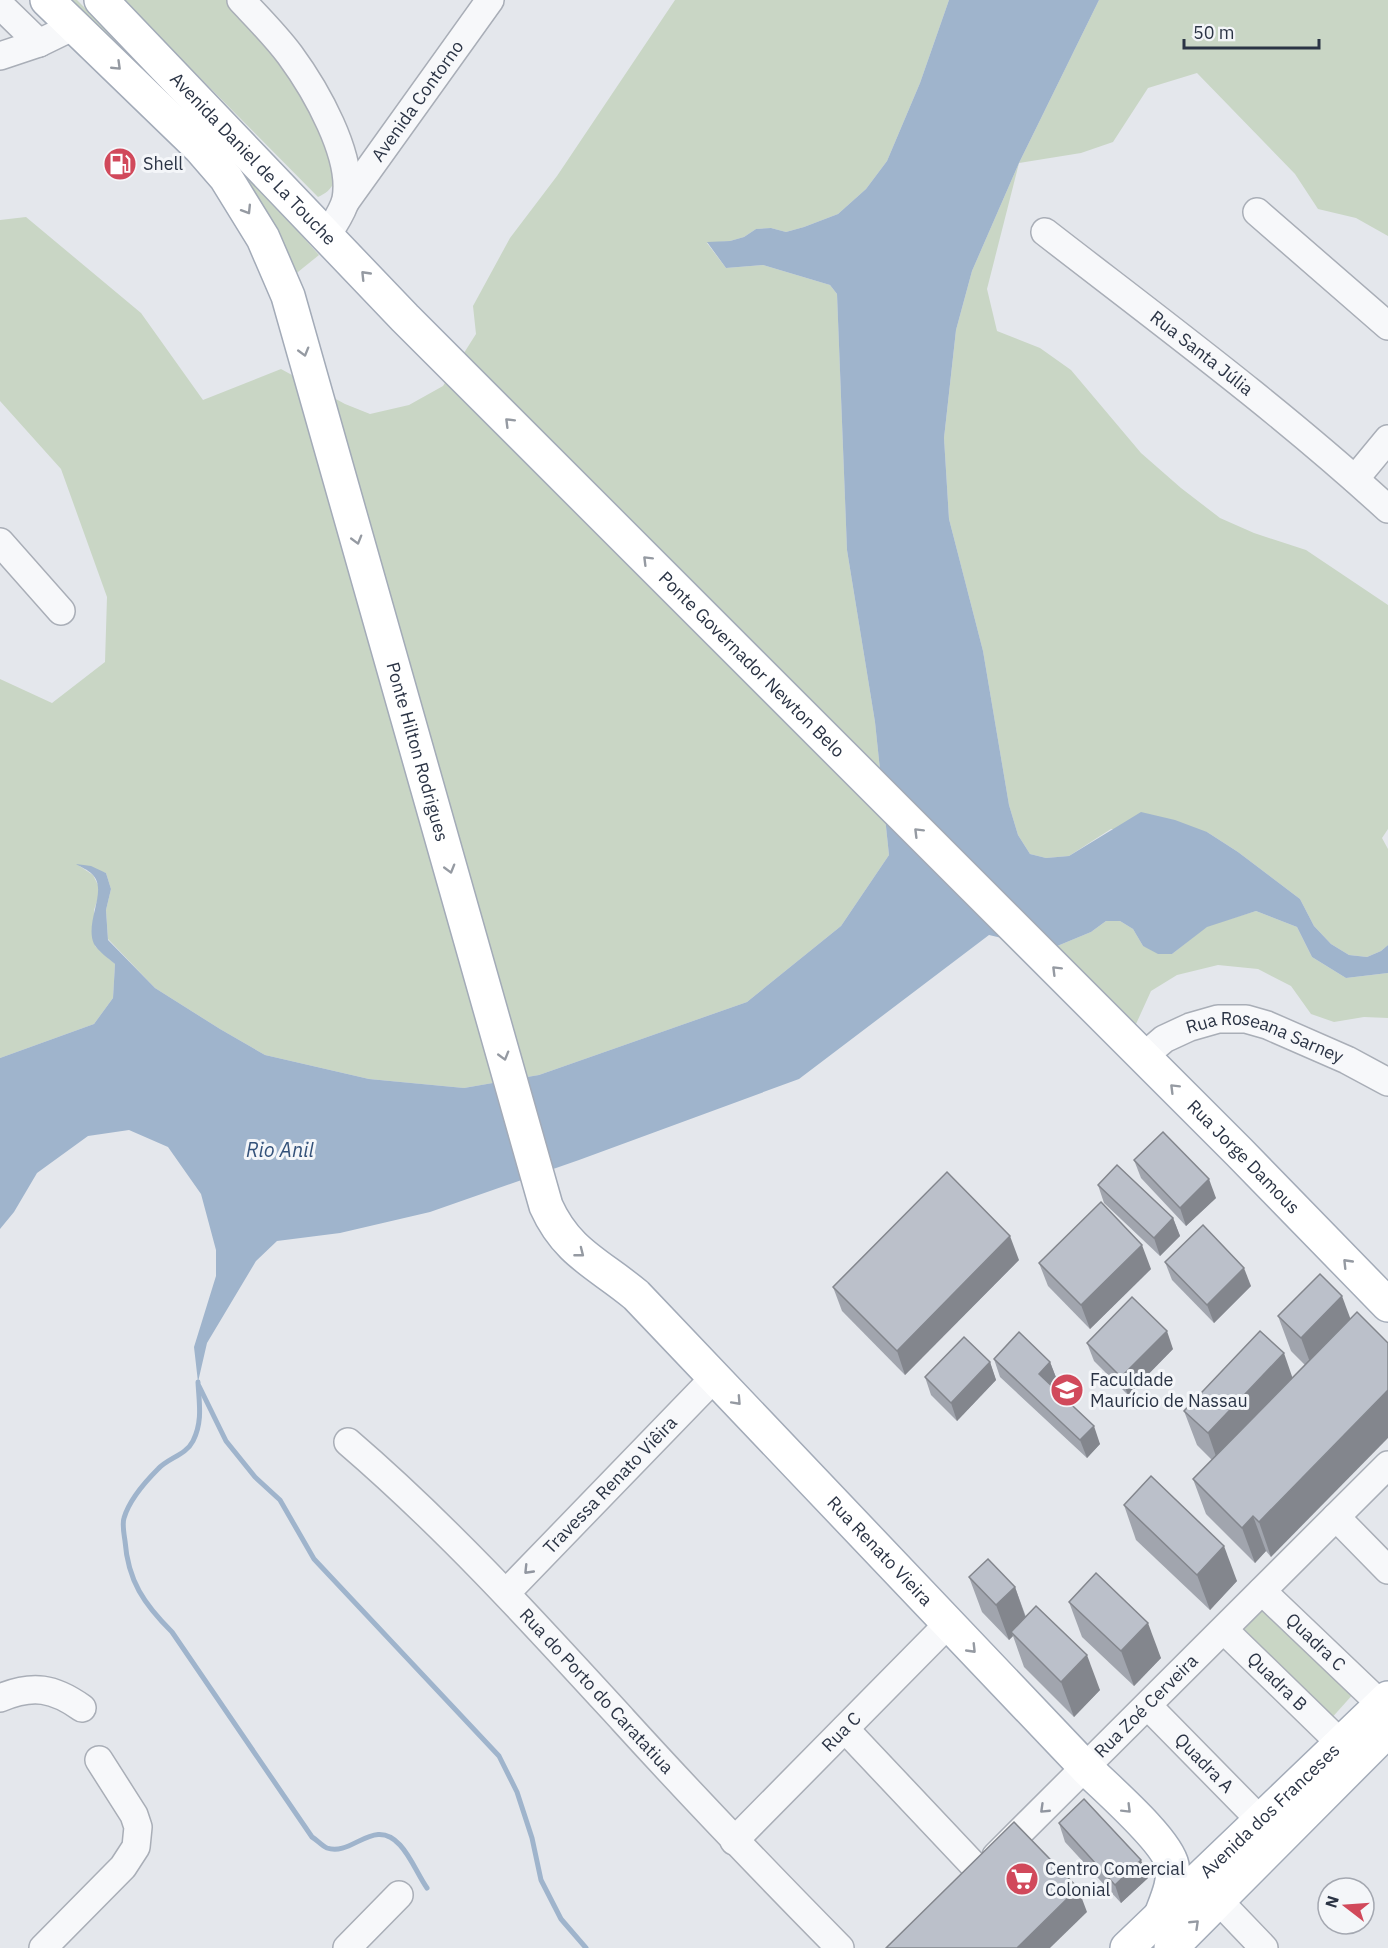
<svg xmlns="http://www.w3.org/2000/svg" width="1388" height="1948" font-family="'IBM Plex Sans',sans-serif">
	<rect width="100%" height="100%" fill="#e4e7ec"/>
	<g fill="#c9d6c5">
		<path d="M55,0h22c83,83 165,167 242,255l-26,21z"/>
		<path d="M123,0h103c14,13 31,26 42,42 18,23 74,113 66,139 -2,8 -9,13 -16,16z"/>
		<path d="M675,0h274l-29,83 -33,78 -21,28 -28,25 -34,13 -18,5 -15,-4 -15,1 -12,8 -14,4 -23,2 19,25 37,-3 67,20 7,9 10,256 28,172 14,133 -48,71 -94,76 -208,73 -75,13 -95,-9 -104,-24 -45,-26 -65,-41 -47,-49 -2,-29 5,-21 -5,-16 -28,-8 15,10 5,10 1,10 -5,15 1,36 20,18 -2,34 -19,26 -94,34v-379l52,24 53,-41 2,-65 -46,-128 -61,-68v-181l26,-3 115,96 62,87 78,-31 64,35 25,10 39,-9 34,-19 33,-52 -3,-28 37,-68 47,-62z"/>
		<path d="M1099,0h289v236l-32,-18 -38,-9 -23,-35 -98,-101 -49,15 -35,54 -32,11 -62,10 -32,126 10,42 43,17 31,22 70,83 40,35 39,30 34,15 52,17 82,55v224l-6,9 6,11v96l-7,6 -14,6 -18,-2 -18,-11 -17,-18 -14,-27 -62,-47 -31,-20 -96,-3 -42,27 -23,2 -16,-4 -12,-19 -9,-30 -26,-154 -34,-132 -5,-81 12,-108 16,-59 47,-108z"/>
		<path d="M1256,911l41,16 15,30 34,21 42,-5v45l-24,-1 -30,5 -23,-8 -20,-28 -33,-17 -40,-4 -41,10 -26,16 -20,44 -81,-86 41,-17 15,-11h14l13,8 10,17 29,8 35,-28z"/>
		<path d="M1267,1605l88,87 -26,29 -90,-86z"/>
	</g>
	<path fill="#9fb4cc" d="M949,0h150l-80,163 -47,108 -16,59 -12,108 5,81 34,132 26,154 9,30 12,19 16,4 23,-2 72,-44 34,8 32,12 31,20 62,47 14,27 17,18 18,11 18,2 14,-6 7,-6v28l-42,5 -34,-21 -15,-30 -41,-16 -49,16 -35,27h-14l-15,-8 -10,-17 -13,-8h-14l-15,11 -41,17 -61,-14 -190,144 -220,81 -149,52 -90,21 -63,8 -21,20 -49,82 -9,39 -4,-35 22,-71v-26l-15,-56 -33,-47 -39,-17 -41,6 -51,37 -23,39 -14,17v-171l94,-34 19,-26 2,-34c-7,-6 -17,-13 -21,-20 -10,-22 15,-54 -2,-70 -4,-4 -11,-7 -16,-10l15,2 15,7 5,16 -5,21 2,30 47,48 65,41 45,26 104,24 95,9 75,-13 208,-73 94,-76 48,-71 -14,-133 -28,-172 -10,-256 -7,-9 -67,-20 -37,3 -19,-26 23,-1 14,-4 12,-8 15,-1 15,4 18,-5 34,-13 28,-25 21,-28 33,-78z"/>
	<g fill="none" stroke-linecap="round" stroke-linejoin="round">
		<g stroke="#9fb4cc" stroke-width="5">
			<path d="M198,1382c1,21 5,39 -5,59 -7,14 -25,17 -35,28 -12,12 -29,32 -34,49 -2,6 0,16 1,23 3,40 19,63 47,91l140,205c5,3 10,9 15,11 25,9 47,-32 73,-3 11,12 18,30 27,43"/>
			<path d="M199,1386l27,55 29,36 25,23 34,59 185,197 18,36 15,46 9,42 20,39 25,29"/>
		</g>
		<defs>
			<g id="minor">
				<path d="M241,0c17,18 35,36 49,55 25,34 64,101 56,144 -3,13 -13,26 -19,37"/>
				<path d="M0,5l39,38"/>
				<path d="M0,56l39,-13 35,-17"/>
				<path id="s1" d="M346,201l144,-201"/>
				<path d="M1257,212l131,114"/>
				<path id="s2" d="M1045,232c116,90 235,178 343,277"/>
				<path d="M1355,479l33,-40"/>
				<path d="M0,542l61,69"/>
				<path id="s3" d="M1143,1057l21,-18 26,-12 28,-8h28l21,6 80,35 41,22"/>
				<path id="s4" d="M348,1442c99,85 187,182 275,278 71,78 143,153 217,228"/>
				<path d="M1336,1517l52,53"/>
				<path id="s5" d="M1262,1591l107,102"/>
				<path id="s6" d="M506,1593l209,-216"/>
				<path id="s7" d="M1224,1630l106,103"/>
				<path d="M0,1698c33,-14 54,-10 82,10"/>
				<path id="s8" d="M1148,1706l112,114"/>
				<path d="M845,1729l135,143"/>
				<path id="s9" d="M734,1841l214,-217"/>
				<path id="s10" d="M996,1856l392,-391"/>
				<path d="M1219,1901l45,47"/>
				<path d="M43,1948l80,-81 13,-20 2,-20 -4,-12 -35,-55"/>
				<path d="M347,1948l52,-53"/>
			</g>
			<g id="major">
				<path id="s11" d="M47,0l153,148 26,30 37,60 25,58 258,910c21,47 53,58 90,89l450,473c20,20 81,72 86,97 3,17 -5,34 -11,50"/>
				<path id="s12" d="M101,0l304,318 834,834 149,153"/>
				<path id="s13" d="M1127,1948l261,-250"/>
				<path d="M1171,1948l217,-218"/>
			</g>
		</defs>
		<use href="#minor" stroke="#a9aeb7" stroke-width="30"/>
		<use href="#major" stroke="#a3abb8" stroke-width="36"/>
		<use href="#minor" stroke="#f7f8fa" stroke-width="27"/>
		<use href="#major" stroke="#fff" stroke-width="33"/>
	</g>
	<g fill="#a1a5ae">
		<path d="M1134,1160l82,38 -30,28 -45,-48z"/>
		<path d="M1098,1185l75,33 7,18 -20,20 -56,-53z"/>
		<path d="M1019,1260l-114,115 -63,-64 -9,-24z"/>
		<path d="M1165,1262l86,24 -37,37 -42,-43z"/>
		<path d="M1039,1263l112,6 -61,60 -42,-43z"/>
		<path d="M1342,1296l-71,261 -5,-6 -11,12 -49,-49 -13,-35 19,-19 -15,-15 -13,-34 109,-33 12,-13 -14,-14 -13,-35z"/>
		<path d="M1087,1343l86,6 -45,46 -34,-34z"/>
		<path d="M994,1359l56,3 7,18 -5,6 48,58 -13,14 -87,-81z"/>
		<path d="M990,1362l6,18 -39,41 -26,-26 -6,-18z"/>
		<path d="M1124,1505l113,76 -27,29 -74,-70z"/>
		<path d="M969,1577l46,10 11,30 74,73 -26,27 -50,-50 -11,-31 -4,4 -27,-28z"/>
		<path d="M1069,1602l92,56 -27,28 -52,-49z"/>
		<path d="M1059,1823l89,55 -27,25 -56,-61z"/>
	</g>
	<g fill="#83868d">
		<path d="M1209,1179l7,19 -30,28 -6,-18z"/>
		<path d="M1173,1218l7,18 -20,20 -6,-18z"/>
		<path d="M1010,1236l9,24 -114,115 -8,-24z"/>
		<path d="M1142,1245l9,24 -61,60 -9,-24z"/>
		<path d="M1244,1268l7,18 -37,37 -7,-18z"/>
		<path d="M1342,1296l13,35 -41,42 -13,-35z"/>
		<path d="M1167,1331l6,18 -45,46 -7,-18z"/>
		<path d="M1284,1353l12,35 -76,80 -12,-35z"/>
		<path d="M990,1362l6,18 -39,41 -6,-18z"/>
		<path d="M1050,1362l7,18 -11,12 -7,-18z"/>
		<path d="M1388,1390v48l-117,119 -12,-35z"/>
		<path d="M1094,1426l6,18 -13,14 -7,-18z"/>
		<path d="M1253,1516l13,35 -11,12 -13,-35z"/>
		<path d="M1224,1546l13,35 -27,29 -13,-35z"/>
		<path d="M1015,1587l12,35 -16,10 2,4 -4,4 -13,-35z"/>
		<path d="M1148,1623l13,35 -27,28 -13,-35z"/>
		<path d="M1087,1655l13,35 -26,27 -13,-35z"/>
		<path d="M1141,1860l7,18 -27,25 -6,-18z"/>
		<path d="M1078,1888l9,24 -37,36h-33z"/>
	</g>
	<g fill="#bbc0ca" stroke="#83868d" stroke-width="1.5">
		<path d="M1163,1132l46,47 -29,29 -46,-48z"/>
		<path d="M1117,1165l56,53 -19,20 -56,-53z"/>
		<path d="M947,1172l63,64 -113,115 -64,-64z"/>
		<path d="M1101,1202l41,43 -61,60 -42,-42z"/>
		<path d="M1203,1225l41,43 -37,37 -42,-43z"/>
		<path d="M1320,1274l22,22 -41,42 -23,-22z"/>
		<path d="M1132,1297l35,34 -46,46 -34,-34z"/>
		<path d="M1357,1312l31,31v47l-129,132 -6,-6 -11,12 -49,-49z"/>
		<path d="M1260,1331l24,22 -76,80 -24,-22z"/>
		<path d="M1019,1332l31,30 -11,12 55,52 -14,14 -86,-81z"/>
		<path d="M964,1337l26,25 -39,41 -26,-26z"/>
		<path d="M1151,1476l73,70 -27,29 -73,-70z"/>
		<path d="M988,1559l27,28 -19,18 -27,-28z"/>
		<path d="M1096,1573l52,50 -27,28 -52,-49z"/>
		<path d="M1036,1606l51,49 -26,27 -50,-50z"/>
		<path d="M1084,1799l57,61 -26,25 -56,-62z"/>
		<path d="M1014,1822l64,66 -61,60h-131z"/>
	</g>
	<defs><path id="oneway-chevron" d="M-2-3.5L2.5 0L-2 3.5" fill="none" stroke-width="1.6" stroke-linecap="round" stroke-linejoin="round" transform="scale(1.5)"/></defs>
	<g stroke="#959aa2">
		<use href="#oneway-chevron" transform="translate(117 66) rotate(44)"/>
		<use href="#oneway-chevron" transform="translate(247 210) rotate(58)"/>
		<use href="#oneway-chevron" transform="translate(365 275) rotate(-134)"/>
		<use href="#oneway-chevron" transform="translate(304 352) rotate(74)"/>
		<use href="#oneway-chevron" transform="translate(509 422) rotate(-135)"/>
		<use href="#oneway-chevron" transform="translate(357 540) rotate(74)"/>
		<use href="#oneway-chevron" transform="translate(647 560) rotate(-135)"/>
		<use href="#oneway-chevron" transform="translate(918 832) rotate(-135)"/>
		<use href="#oneway-chevron" transform="translate(450 869) rotate(74)"/>
		<use href="#oneway-chevron" transform="translate(1056 970) rotate(-135)"/>
		<use href="#oneway-chevron" transform="translate(504 1056) rotate(74)"/>
		<use href="#oneway-chevron" transform="translate(1174 1088) rotate(-135)"/>
		<use href="#oneway-chevron" transform="translate(580 1253) rotate(38)"/>
		<use href="#oneway-chevron" transform="translate(1347 1263) rotate(-134)"/>
		<use href="#oneway-chevron" transform="translate(737 1401) rotate(47)"/>
		<use href="#oneway-chevron" transform="translate(972 1649) rotate(46)"/>
		<use href="#oneway-chevron" transform="translate(1127 1809) rotate(45)"/>
		<use href="#oneway-chevron" transform="translate(1195 1924) rotate(-44)"/>
	</g>
	<g stroke="#9196a0">
		<use href="#oneway-chevron" transform="translate(528 1570) rotate(134)"/>
		<use href="#oneway-chevron" transform="translate(1044 1809) rotate(136)"/>
	</g>
	<defs>
		<symbol id="fuel-disc" viewBox="-11 -11 22 22"><circle r="9.5" fill="#d1495b" stroke="#f4f6f9"/><path d="M-5.5-6h7V0h2V4h1.3V-2.5L3-4.5l.8-.8L6-3V5H2.5V1h-1V6h-7ZM-4.2-4.7v3.2H.2V-4.7Z" fill="#fff"/></symbol>
		<symbol id="university-disc" viewBox="-11 -11 22 22"><circle r="9.5" fill="#d1495b" stroke="#f4f6f9"/><path d="M0-5L7-2L0 1L-7-2ZM-4 1L0 2.5L4 1V4Q0 6-4 4Z" fill="#fff"/></symbol>
		<symbol id="supermarket-disc" viewBox="-11 -11 22 22"><circle r="9.5" fill="#d1495b" stroke="#f4f6f9"/><path d="M-6-5.5h2.5l.6 2H6L4.5 2H-2.5L-4.4-4H-6ZM-1.5 3.2a1.3 1.3 0 1 0 .1 0ZM3 3.2a1.3 1.3 0 1 0 .1 0Z" fill="#fff"/></symbol>
	</defs>
	<g fill-rule="evenodd">
		<use href="#fuel-disc" x="101" y="145" width="38" height="38"/>
		<use href="#university-disc" x="1048" y="1371" width="38" height="38"/>
		<use href="#supermarket-disc" x="1003" y="1860" width="38" height="38"/>
	</g>
	<g text-anchor="middle" stroke-width="6" stroke-linejoin="round" paint-order="stroke">
		<g font-size="18" fill="#2b3445" stroke="#f4f6f9">
			<text dy="6" stroke="none"><textPath href="#s1" startOffset="123">Avenida Contorno</textPath></text>
			<text dy="6" stroke="none"><textPath href="#s12" startOffset="220">Avenida Daniel de La Touche</textPath></text>
			<text dy="6" stroke="none"><textPath href="#s2" startOffset="198">Rua Santa Júlia</textPath></text>
			<text dy="6" stroke="none"><textPath href="#s12" startOffset="930">Ponte Governador Newton Belo</textPath></text>
			<text dy="6" stroke="none"><textPath href="#s11" startOffset="860">Ponte Hilton Rodrigues</textPath></text>
			<text dy="6" stroke="none"><textPath href="#s3" startOffset="135">Rua Roseana Sarney</textPath></text>
			<text dy="6" stroke="none"><textPath href="#s12" startOffset="1626">Rua Jorge Damous</textPath></text>
			<text dy="6" stroke="none"><textPath href="#s6" startOffset="150">Travessa Renato Viêira</textPath></text>
			<text dy="6" stroke="none"><textPath href="#s11" startOffset="1814">Rua Renato Vieira</textPath></text>
			<text dy="6" stroke="none"><textPath href="#s5" startOffset="74">Quadra C</textPath></text>
			<text dy="6" stroke="none"><textPath href="#s7" startOffset="74">Quadra B</textPath></text>
			<text dy="6" stroke="none"><textPath href="#s4" startOffset="352">Rua do Porto do Caratatiua</textPath></text>
			<text dy="6" stroke="none"><textPath href="#s10" startOffset="212">Rua Zoé Cerveira</textPath></text>
			<text dy="6" stroke="none"><textPath href="#s9" startOffset="153">Rua C</textPath></text>
			<text dy="6" stroke="none"><textPath href="#s8" startOffset="80">Quadra A</textPath></text>
			<text dy="6" stroke="none"><textPath href="#s13" startOffset="198">Avenida dos Franceses</textPath></text>
		</g>
		<g font-size="18" fill="#2b3445" stroke="#f4f6f9" text-anchor="start">
			<text x="143" y="170">Shell</text>
			<text x="1090" y="1386">Faculdade<tspan x="1090" dy="21">Maurício de Nassau</tspan></text>
			<text x="1045" y="1875">Centro Comercial<tspan x="1045" dy="21">Colonial</tspan></text>
		</g>
		<g font-size="20" font-style="italic" fill="#34527a" stroke="#f4f6f9">
			<text x="280" y="1157">Rio Anil</text>
		</g>
	</g>
	<g transform="translate(1346 1906) rotate(287)"><circle r="28" fill="#f4f6f9" stroke="#a4a8b1" stroke-width="1.5"/>
	<path d="M0-4.5L10 22L0 15L-10 22Z" fill="#d1495b"/>
	<text y="-9" font-size="16" font-weight="bold" text-anchor="middle" fill="#2b3445">N</text>
	</g>
	<path d="M1184 39v9h135v-9" fill="none" stroke="#2b3445" stroke-width="3"/>
	<text x="1193" y="39" font-size="18" fill="#2b3445" stroke="#f4f6f9" stroke-width="4.5" paint-order="stroke">50 m</text>
</svg>
